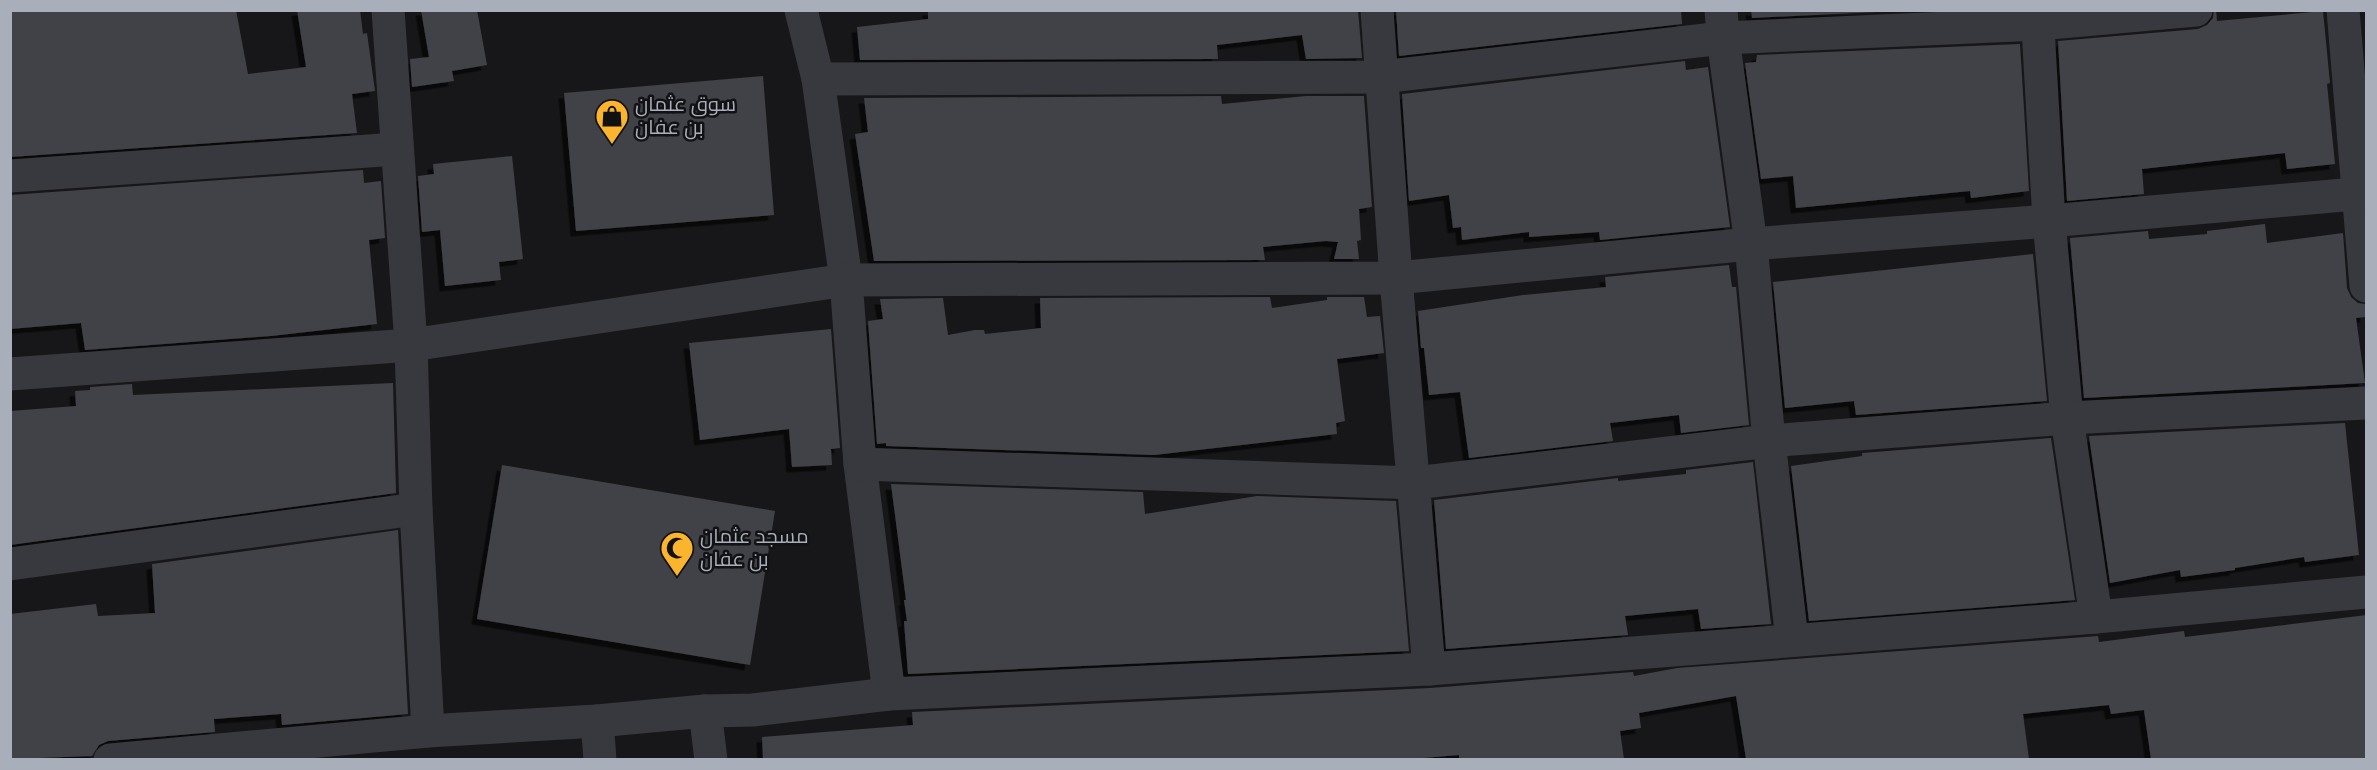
<svg xmlns="http://www.w3.org/2000/svg" width="2377" height="770" font-family="'DM Sans',Cairo,sans-serif">
	<defs>
		<filter id="shadow"><feDropShadow dx="-5.5" dy="5.5" stdDeviation="0" flood-color="#0009"/></filter>
	</defs>
	<rect width="100%" height="100%" fill="#171719"/>
	<g fill="#414246" filter="url(#shadow)">
		<path d="M10,10h226l12,64 58,-7 -9,-57h63l3,24 4,-1 8,58 -23,3 5,39 -347,24z"/>
		<path d="M421,10h56l10,55 -35,6 2,10 -42,6 -2,-28 19,-2z"/>
		<path d="M928,10h430l4,48 -56,1 -4,-24 -85,10 1,14 -358,1 -3,-33 71,-8z"/>
		<path d="M1396,10h285l1,14 -283,32z"/>
		<path d="M1751,10h168l-167,8z"/>
		<path d="M2214,10h2l1,11 106,-10 7,72 -3,1 8,80 -48,5 -2,-16 -143,16 2,25 -77,7 -9,-160 140,-12 9,-4 6,-7z"/>
		<path d="M2020,44l9,147 -58,7 -1,-7 -174,17 -3,-32 -32,3 -16,-116 11,-1 1,-7z"/>
		<path d="M1685,61l1,9 22,-3 22,160 -130,13 -1,-8 -70,5v-5l-67,8 -1,-13 -8,1 -4,-33 -40,6 -7,-107z"/>
		<path d="M763,76l11,139 -198,16 -12,-138z"/>
		<path d="M1221,96l1,8 84,-8h58l8,111 -13,2 2,31 -4,1 2,18h-25l4,-17 -12,-1 -63,6 2,13 -391,1 -19,-127 13,-2 -4,-34z"/>
		<path d="M512,156l11,103 -24,3 2,18 -56,6 -5,-56 -18,2 -4,-56 16,-2 -1,-10z"/>
		<path d="M363,170l1,13 17,-2 4,57 -16,2 8,84 -106,12 -186,14 -4,-27 -71,6v-134z"/>
		<path d="M2265,224l2,19 76,-10 4,55 4,9 7,6 7,1 1,13 -10,1 9,65 -281,15 -14,-160 78,-7 1,8 58,-5v-3z"/>
		<path d="M2033,254l14,147 -191,14 -2,-14 -69,7 -12,-126z"/>
		<path d="M1729,265l3,22h4l13,138 -68,8 -2,-18 -69,8 3,18 -144,17 -9,-66 -31,3 -5,-47h-3l-3,-37 105,-16 83,-8 -1,-10z"/>
		<path d="M1270,297l2,11 55,-8v-3h37l3,20 13,-1 4,37 -47,6 8,62 -9,2 1,11 -183,21 -268,-9v-3l-9,1 -9,-123 15,-2 -3,-20 63,-1 5,37 27,-5h9l1,4 56,-6 -1,-30z"/>
		<path d="M831,329l9,119 -9,1 1,16 -40,2 -3,-38 -89,11 -11,-97z"/>
		<path d="M393,383l3,110 -386,52v-134l66,-5 -1,-15 15,-1v-3l42,-3 1,11z"/>
		<path d="M2345,423l14,132 -54,7 -1,-5 -69,11v2l-54,7 -1,-7 -70,13 -21,-147z"/>
		<path d="M2051,438l24,162 -266,21 -18,-155 71,-10v-3z"/>
		<path d="M1753,462l18,162 -70,5 -3,-20 -73,7 3,19 -182,14 -12,-149 184,-22v3l68,-7v-4z"/>
		<path d="M502,465l273,46 -25,154 -273,-46z"/>
		<path d="M891,484l252,8 2,22 112,-18 139,5 13,150 -501,23 -4,-53h3l-3,-21h2z"/>
		<path d="M398,530l10,184 -126,11 -1,-11 -67,5 1,13 -107,9 -9,4 -7,11 -82,3v-145l86,-10 2,12 57,-3 -3,-49z"/>
		<path d="M2367,615v144h-216l-7,-49 -33,4 -2,-9 -86,9 6,45h-283l-10,-63 -97,17 2,15 -21,3 4,28h-165v-4l-48,4h-648l-1,-22 151,-12 -1,-13 518,-24 203,-16 1,4 43,-8 421,-32 1,6 85,-11 1,6z"/>
	</g>
	<g fill="none" stroke-linecap="round" stroke-linejoin="round">
		<g stroke="#38393e" stroke-width="33">
			<path d="M388,10l23,335 5,164 12,222"/>
			<path d="M801,10l17,69 28,201 14,184 29,230"/>
			<path d="M1377,10l19,268 33,391"/>
			<path d="M1721,10l2,28 28,206 18,197 23,198"/>
			<path d="M2037,10l12,211 18,197 29,199"/>
			<path d="M2343,10l23,276"/>
			<path d="M818,79l563,-2 342,-39 315,-14 158,-14"/>
			<path d="M10,176l387,-27"/>
			<path d="M10,374l401,-29 435,-65 550,-2 355,-34 298,-23 317,-28"/>
			<path d="M860,464l555,19 354,-42 298,-23 299,-15"/>
			<path d="M10,564l406,-55"/>
			<path d="M705,711l6,49"/>
			<path d="M597,721l3,39"/>
			<path d="M110,760l318,-29 169,-10 108,-10 48,-1 136,-16 540,-25 667,-52 270,-25"/>
		</g>
	</g>
	<defs>
		<symbol id="shop-pin" viewBox="-11 -11 22 30"><path d="M0 17L-7.5 6A9.5 9.5 0 1 1 7.5 6Z" fill="#fbb42d" stroke="#121214"/><path d="M-5-2.5h2.3a2.7 3.5 0 0 1 5.4 0H5L5.5 6h-11ZM-1.5-2.5h3a1.5 2.3 0 0 0-3 0Z" fill="#111"/></symbol>
		<symbol id="mosque-pin" viewBox="-11 -11 22 30"><path d="M0 17L-7.5 6A9.5 9.5 0 1 1 7.5 6Z" fill="#fbb42d" stroke="#121214"/><path d="M3.5-4.9A6 6 0 1 0 3.5 4.9A5 5 0 1 1 3.5-4.9Z" fill="#111"/></symbol>
	</defs>
	<g fill-rule="evenodd">
		<use href="#shop-pin" x="593" y="97" width="38" height="52"/>
		<use href="#mosque-pin" x="658" y="529" width="38" height="52"/>
	</g>
	<g text-anchor="middle" stroke-width="5" stroke-linejoin="round" paint-order="stroke">
		<g font-size="20" fill="#a8aeba" stroke="#121214" text-anchor="start">
			<text x="635" y="111">سوق عثمان<tspan x="635" dy="23">بن عفان</tspan></text>
			<text x="700" y="543">مسجد عثمان<tspan x="700" dy="23">بن عفان</tspan></text>
		</g>
	</g>
	<rect width="2377" height="770" fill="none" stroke="#a8aeba" stroke-width="24"/>
</svg>
